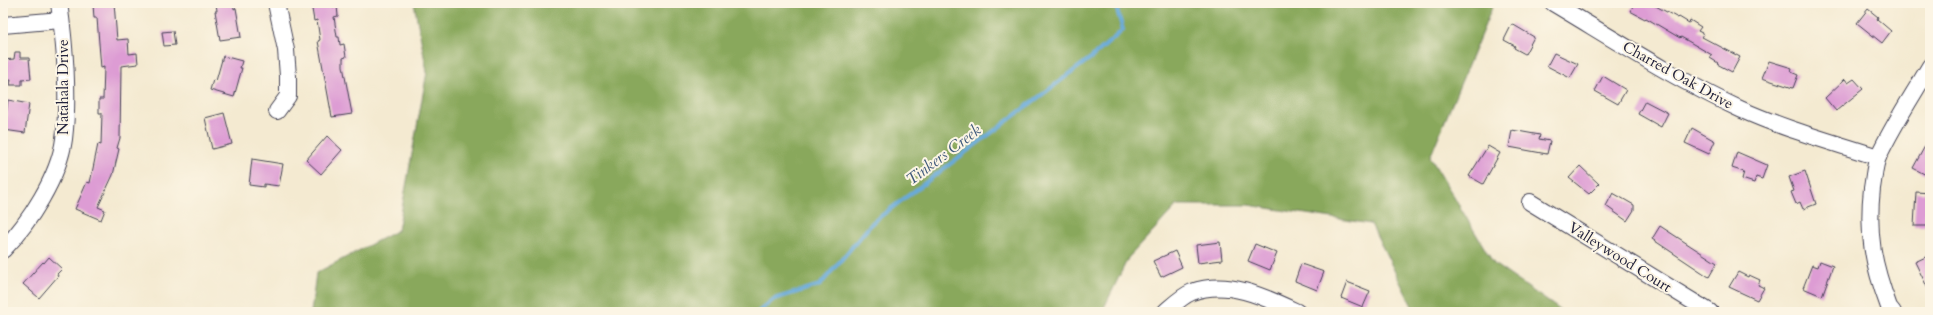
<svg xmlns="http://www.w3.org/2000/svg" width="1933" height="315" font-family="Cardo,serif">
	<rect width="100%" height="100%" fill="#fcf5e5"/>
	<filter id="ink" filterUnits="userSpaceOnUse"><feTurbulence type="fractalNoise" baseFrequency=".025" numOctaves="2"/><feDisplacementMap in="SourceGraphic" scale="8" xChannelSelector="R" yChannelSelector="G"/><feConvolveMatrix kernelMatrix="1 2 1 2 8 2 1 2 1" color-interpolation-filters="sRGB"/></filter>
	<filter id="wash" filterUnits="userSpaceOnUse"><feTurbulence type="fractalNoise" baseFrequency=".012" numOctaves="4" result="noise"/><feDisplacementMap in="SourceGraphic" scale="16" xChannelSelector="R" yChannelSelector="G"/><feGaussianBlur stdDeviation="0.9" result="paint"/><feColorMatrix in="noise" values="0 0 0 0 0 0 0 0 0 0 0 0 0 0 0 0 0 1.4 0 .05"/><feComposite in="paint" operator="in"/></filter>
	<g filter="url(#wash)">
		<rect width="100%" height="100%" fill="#f4ead1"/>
		<path fill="#89a85c" stroke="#56654c" d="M414,3h1080l-64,154 64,107 69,48h-148l-44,-88 -123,-19h-71l-49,53 -26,54h-791l5,-39 82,-43 29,-158z"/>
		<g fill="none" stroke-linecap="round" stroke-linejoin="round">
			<path stroke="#67aadc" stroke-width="4" d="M758,312l16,-13 46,-14 53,-63 219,-165 31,-27 -8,-27"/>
		</g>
		<g id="blocks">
			<g fill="#dd9cd4">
				<path d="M96,3h18l3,37 11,-1 1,15 8,-1 1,11 -17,2 -1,72 -3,10 2,1 -6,26 -15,32 7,3 -4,10 -26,-11 12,-27 3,1 8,-39 3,1 1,-32h-3v-14h4l1,-32 -3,1 -4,-50h-3l-1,-14z"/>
				<path d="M216,3h17l1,6 2,-1 5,29 -21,3 -5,-29h2z"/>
				<path d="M311,3h21l1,4 4,-1 1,10 -4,1 3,20h2l1,8 4,-1 2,13 -3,1v8l9,48 -20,3 -14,-76 2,-1 -3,-20 -3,1z"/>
				<path d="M1635,3h15l28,15 1,-1 10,6 1,-3 11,7 -3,4 6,3 -2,3 38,20 -8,15 -15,-8 1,-1 -8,-5 2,-3 -31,-18 -1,1 -34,-20 -1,1 -15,-8z"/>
				<path d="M1868,9l10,8 -1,2 14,12 -9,12 -25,-20z"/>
				<path d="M1512,24l22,13 -9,17 -11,-6 1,-2 -11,-6z"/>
				<path d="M173,31l2,14 -11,1 -2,-14z"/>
				<path d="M15,52h5v6h9l2,21 -9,1v5h-12l1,-5 -8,1v-21l11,-1z"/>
				<path d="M1554,53l24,11 -8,14 -23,-12z"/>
				<path d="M223,56l19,5 -2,7h2l-8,29 -24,-7 3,-10 3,1z"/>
				<path d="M1769,61l23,7 -1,4 7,3 -5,13 -31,-10z"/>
				<path d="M1603,76l23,14 -8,14 -23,-13z"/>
				<path d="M1845,79l3,4 6,-4 9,10 -27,22 -11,-13z"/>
				<path d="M8,100l21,4 -4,29 -21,-3z"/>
				<path d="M1645,101l23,12 -7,14 -23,-13z"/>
				<path d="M224,113l8,31 -20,5 -7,-31z"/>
				<path d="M1692,128l23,13 -6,13 -24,-11z"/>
				<path d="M1512,130l28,5 -1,4 11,2 -3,13 -38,-7z"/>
				<path d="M327,136l15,14 -21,24 -15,-14z"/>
				<path d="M1930,137v40l-17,-9z"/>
				<path d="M1488,146l12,7 -17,31 -14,-8z"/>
				<path d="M1737,152l30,13 -5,14 -6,-2 -2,6 -12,-4 2,-7 -12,-4z"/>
				<path d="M252,159l31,5 -4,22 -15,-2v3l-15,-2z"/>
				<path d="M1580,166l19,18 -10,10 -20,-16z"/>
				<path d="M1805,171l11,33 -13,5 -3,-7 -4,2 -5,-12 3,-1 -5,-14z"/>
				<path d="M1916,192l14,1v33h-16z"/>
				<path d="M1613,193l21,12v5l-7,11 -21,-15z"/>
				<path d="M1660,226l57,37 -8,14 -57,-38z"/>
				<path d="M1220,242l2,18 -24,3 -2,-18z"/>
				<path d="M1255,244l22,9 -7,17 -22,-9z"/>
				<path d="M1175,251l7,16 -21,10 -8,-16z"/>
				<path d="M1930,255v38l-15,-31z"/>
				<path d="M49,257l13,12 -5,5 1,2 -19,22 -16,-14 20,-22 1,1z"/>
				<path d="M1820,261l13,5 -11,30 -19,-8 9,-23 6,2z"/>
				<path d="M1301,264l23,8 -7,18 -22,-9z"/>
				<path d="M1738,272l10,5 1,-2 11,5 -2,5 6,3 -7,12 -28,-13z"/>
				<path d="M1347,282l23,9 -7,16 -22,-9z"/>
			</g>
		</g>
	</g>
	<g filter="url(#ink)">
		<use href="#blocks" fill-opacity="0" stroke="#424052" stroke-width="1"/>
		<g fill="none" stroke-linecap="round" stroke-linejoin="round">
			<defs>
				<g id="street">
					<path d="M276,3l10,47 2,26v20l-11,15"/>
					<path d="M1553,3c62,37 122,76 187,106 44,20 92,33 138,48"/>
					<path d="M3,25l58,-5"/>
					<path d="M1530,202l180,110"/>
					<path d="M3,250c26,-27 56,-73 61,-111 5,-41 1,-95 -5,-136"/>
					<path d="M1165,312c8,-7 17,-16 27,-20 36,-13 73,5 105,20"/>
					<path d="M1893,312l-4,-5c-16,-43 -22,-72 -17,-119 2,-10 2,-23 7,-33 14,-30 34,-60 51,-89"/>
				</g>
			</defs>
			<use href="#street" stroke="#424052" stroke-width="18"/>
			<use href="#street" stroke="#fff" stroke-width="16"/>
		</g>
	</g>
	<g text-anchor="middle" stroke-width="4" stroke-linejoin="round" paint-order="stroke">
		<g font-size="15" fill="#22223b" stroke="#fcf5e5">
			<text transform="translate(1678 75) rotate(29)" y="5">Charred Oak Drive</text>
			<text transform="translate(63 87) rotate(-90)" y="5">Natahala Drive</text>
			<text transform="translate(1620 257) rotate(32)" y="5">Valleywood Court</text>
		</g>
		<g font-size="16" font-style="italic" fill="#3e587b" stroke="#fcf5e5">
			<text transform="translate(943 154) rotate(-37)" y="6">Tinkers Creek</text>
		</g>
	</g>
	<rect width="1933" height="315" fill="none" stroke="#fcf5e5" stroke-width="16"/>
</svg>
